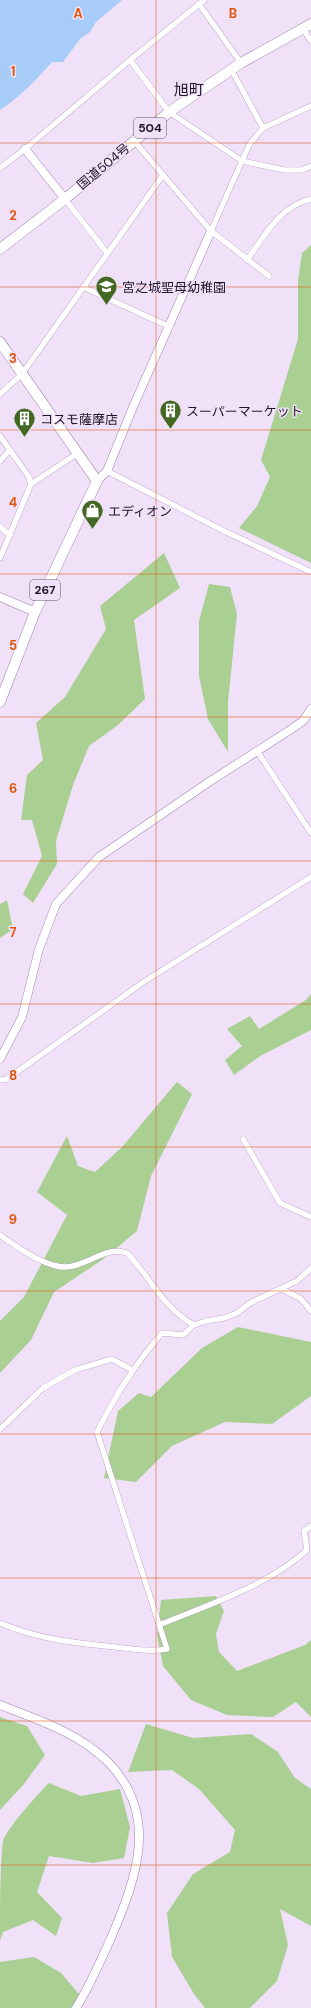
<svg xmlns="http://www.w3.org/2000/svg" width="311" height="2008" font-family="'DM Sans','Noto Sans JP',sans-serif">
	<rect width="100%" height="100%" fill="#f0e1f8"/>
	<g fill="#aacf92">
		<path d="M311,245v318l-72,-35 18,-22 13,-29 -9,-17 37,-121v-59l4,-27z"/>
		<path d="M164,553l16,35 -46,32 11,79 -27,26 -29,21 -16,39 -17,56 1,23 -24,39 -10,-9 19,-38 -10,-36h-11l6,-45 16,-15 -7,-37 29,-26 41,-68 -6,-23z"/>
		<path d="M209,584l21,3 7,27 -9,88v50l-20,-33 -9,-43v-55z"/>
		<path d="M7,900l6,29 -13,9v-34z"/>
		<path d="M311,994v36l-51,26 -26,19 -9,-15 17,-14 -15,-17 23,-13 9,13 47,-29z"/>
		<path d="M177,1082l15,12 -41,82 -14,55 -35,29 -48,32 -23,48 -31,33v-52l24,-24 43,-82 -30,-23 30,-56 11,30 17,6 27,-25z"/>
		<path d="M238,1327l73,15v54l-39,28 -47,-2 -53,24 -36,36 -32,-4 14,-67 21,-18 12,4 51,-49z"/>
		<path d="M216,1596l8,15 -8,23 3,18 18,19 68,-26 6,-5v77l-15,-15 -23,15 -46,-2 -36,-15 -28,-34 -6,-31 4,-35z"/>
		<path d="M0,1717l27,9 18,29 -21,29 -24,26z"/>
		<path d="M146,1724l47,14 58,-4 27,18 17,26 16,11v137l-31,-17 8,36 -11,36 -27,27h-45l-11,-14 -22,-37 -5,-44 26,-39 37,-22 5,-22 -36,-41 -27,-19 -44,2z"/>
		<path d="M49,1783l32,13 39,-7 10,38 -6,31 -31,5 -44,-7 -12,36 25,26 -6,18 -23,-16 -30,12 -3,9c0,-29 0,-73 3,-100 4,-13 35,-47 46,-58z"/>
		<path d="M34,1957l27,16 18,21 -7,14h-72v-46z"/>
	</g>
	<path fill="#a8ccf8" d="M0,0h122l-26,22 -6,10 -10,7 -17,23h-11c-16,18 -32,35 -52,48z"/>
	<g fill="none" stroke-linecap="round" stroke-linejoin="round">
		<defs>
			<g id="street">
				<path d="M199,4l42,59"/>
				<path d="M303,29l8,12"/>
				<path d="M130,60l39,52 73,49 42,9h18l9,-4"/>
				<path d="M231,69l32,59"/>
				<path d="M134,141l77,90 58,45"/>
				<path d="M0,168l25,-19 105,-89 74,-60"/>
				<path d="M65,199l42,54"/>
				<path d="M211,231l38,-86 14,-17 48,-22"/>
				<path d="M247,260c18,-25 32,-53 64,-61"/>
				<path d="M83,287l87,40"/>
				<path d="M0,394l22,-20 141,-199"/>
				<path d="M0,436l29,41 2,7 -31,74"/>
				<path d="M0,461l10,-11"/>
				<path d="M107,471l117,60 87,41"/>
				<path d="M31,484l47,-31"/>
				<path d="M0,527l10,8"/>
				<path d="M257,751l54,82"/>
				<path d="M0,1080l7,-1 135,-96 169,-106"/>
				<path d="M243,1139l37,64 31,14"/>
				<path d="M0,1235c15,11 46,33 66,32 20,0 40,-22 61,-14 23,24 37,56 67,72l12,-4 18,-3 13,-5 13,-10 47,-22 14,-13"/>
				<path d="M281,1289l19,9 11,13"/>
				<path d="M0,1429l43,-41 32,-18 37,-11 20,11"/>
				<path d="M0,1623c37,16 75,20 115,24 17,2 34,5 52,2l-70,-217c19,-38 37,-66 65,-99l21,2 11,-10"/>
				<path d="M159,1625c48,-20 109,-39 148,-75l-3,-19 7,-5"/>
			</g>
			<g id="secondary">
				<path d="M25,149l40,50"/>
				<path d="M97,481l10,-10 26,-64 78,-176"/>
				<path d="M0,597l35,15"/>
				<path d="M0,1059l22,-42 17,-68 17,-45 43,-47 110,-75 81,-52 13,-9 8,-12"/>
				<path d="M0,1705c37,14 81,29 109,58 51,53 27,116 2,175 -11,24 -21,48 -35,70"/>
			</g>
			<g id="highway">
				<path d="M0,249l65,-50 104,-87 72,-49 70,-39"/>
				<path d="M0,342l97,139 -62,131 -35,90"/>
			</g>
		</defs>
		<use href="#street" stroke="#a380b6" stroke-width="6"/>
		<use href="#secondary" stroke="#a380b6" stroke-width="9"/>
		<use href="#highway" stroke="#a380b6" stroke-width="11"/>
		<use href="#street" stroke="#fff" stroke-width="5.5"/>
		<use href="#secondary" stroke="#fff" stroke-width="8"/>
		<use href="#highway" stroke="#fff" stroke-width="10"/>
	</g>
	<path fill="none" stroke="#de560d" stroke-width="1" stroke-opacity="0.55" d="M156,0v2008M0,143h311M0,287h311M0,430h311M0,574h311M0,717h311M0,861h311M0,1004h311M0,1147h311M0,1291h311M0,1434h311M0,1578h311M0,1721h311M0,1865h311"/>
	<defs>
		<symbol id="school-pin" viewBox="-11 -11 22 30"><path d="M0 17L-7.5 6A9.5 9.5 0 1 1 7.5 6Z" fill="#426823" stroke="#f0e1f8"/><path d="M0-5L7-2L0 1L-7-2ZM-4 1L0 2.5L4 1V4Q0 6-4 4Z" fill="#fff"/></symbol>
		<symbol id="building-pin" viewBox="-11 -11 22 30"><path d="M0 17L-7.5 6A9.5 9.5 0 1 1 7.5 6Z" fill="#426823" stroke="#f0e1f8"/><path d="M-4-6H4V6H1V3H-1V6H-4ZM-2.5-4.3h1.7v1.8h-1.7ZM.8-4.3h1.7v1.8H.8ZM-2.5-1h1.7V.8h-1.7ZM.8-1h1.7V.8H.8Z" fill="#fff"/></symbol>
		<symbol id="shop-pin" viewBox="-11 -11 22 30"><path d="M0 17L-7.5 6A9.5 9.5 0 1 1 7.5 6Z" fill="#426823" stroke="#f0e1f8"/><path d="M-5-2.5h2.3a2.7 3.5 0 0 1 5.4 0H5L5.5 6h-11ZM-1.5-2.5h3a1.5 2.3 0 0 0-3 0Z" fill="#fff"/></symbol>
	</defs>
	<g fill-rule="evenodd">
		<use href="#school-pin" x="94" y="274" width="25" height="34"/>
		<use href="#building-pin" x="158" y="398" width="25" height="34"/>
		<use href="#building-pin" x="12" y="406" width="25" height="34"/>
		<use href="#shop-pin" x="80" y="498" width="25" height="34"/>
	</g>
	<g text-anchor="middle" stroke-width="3" stroke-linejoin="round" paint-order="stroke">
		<g fill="#f0e1f8" stroke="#5f5266" stroke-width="1">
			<rect x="134" y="118" width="32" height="20" rx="3"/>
			<rect x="30" y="580" width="30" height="20" rx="3"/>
		</g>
		<g font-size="12" font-weight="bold" fill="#211428">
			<text x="150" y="132">504</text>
			<text x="45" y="594">267</text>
		</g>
		<g font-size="13" fill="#211428" stroke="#f0e1f8">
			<text transform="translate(103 166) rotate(-40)" y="5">国道504号</text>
		</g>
		<g font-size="13" fill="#211428" stroke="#f0e1f8" text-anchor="start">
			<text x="122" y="292">宮之城聖母幼稚園</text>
			<text x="186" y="416">スーパーマーケット</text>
			<text x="40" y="424">コスモ薩摩店</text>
			<text x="108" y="516">エディオン</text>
		</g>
		<g font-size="15" fill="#211428" stroke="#f0e1f8">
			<text x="189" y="95">旭町</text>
		</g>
	</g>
	<g font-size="13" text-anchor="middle" font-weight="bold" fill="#de560d" stroke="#f0e1f8" stroke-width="3" stroke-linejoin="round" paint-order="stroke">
		<text x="78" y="18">A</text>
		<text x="233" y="18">B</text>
		<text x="13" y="76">1</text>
		<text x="13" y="220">2</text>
		<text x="13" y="363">3</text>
		<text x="13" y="507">4</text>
		<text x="13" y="650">5</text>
		<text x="13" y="793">6</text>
		<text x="13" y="937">7</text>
		<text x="13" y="1080">8</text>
		<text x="13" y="1224">9</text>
	</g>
</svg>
